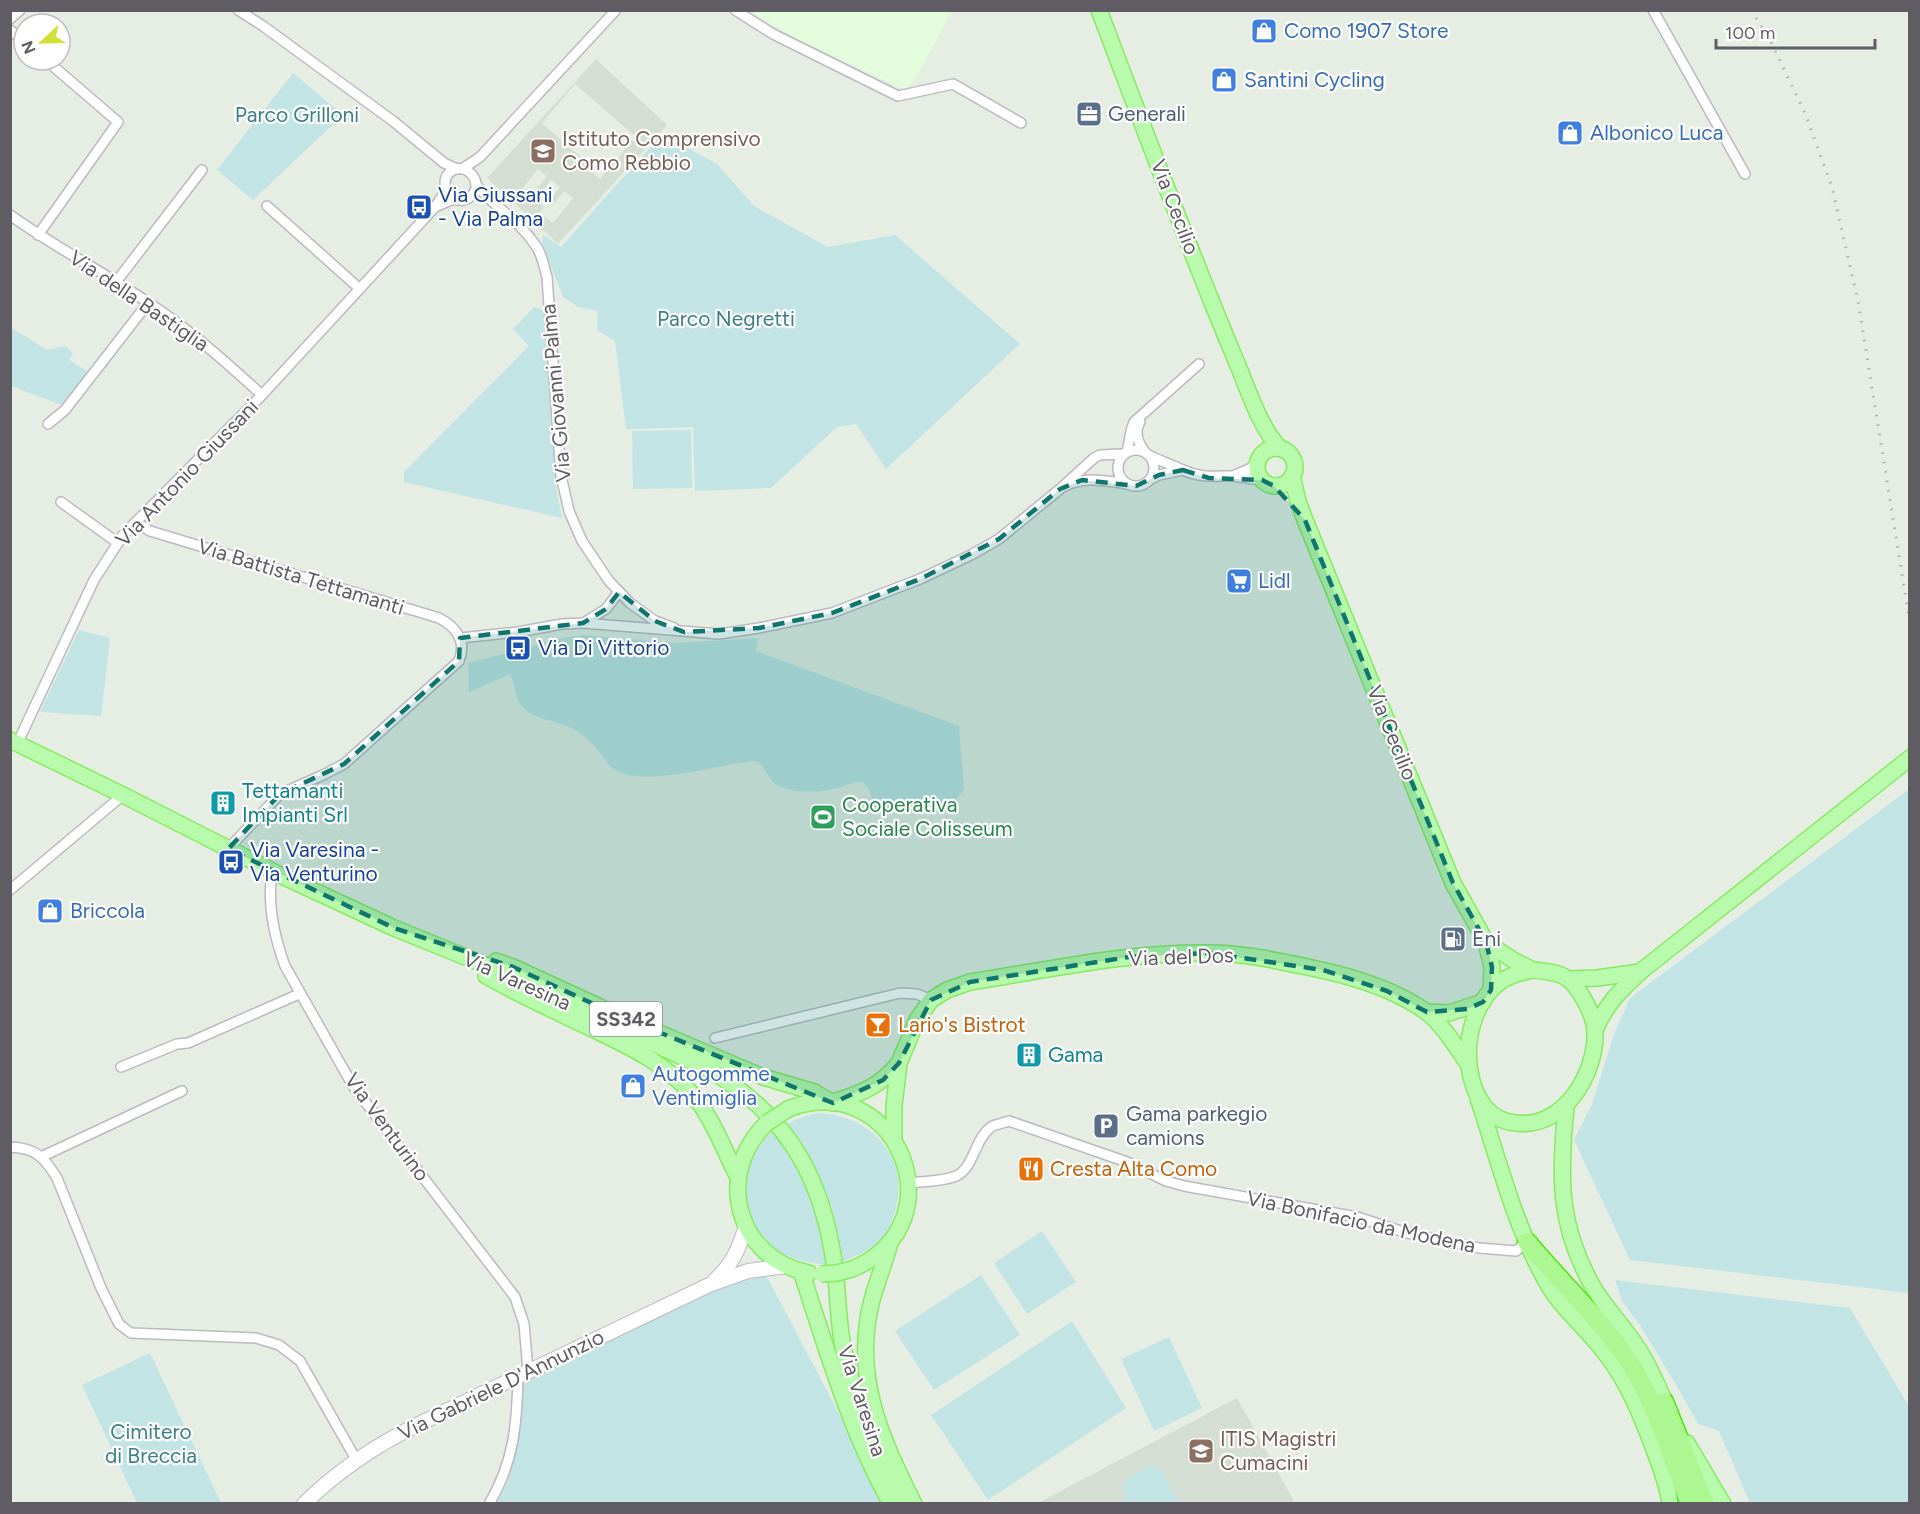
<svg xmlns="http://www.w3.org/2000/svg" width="1920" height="1514" font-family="Figtree,sans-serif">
	<rect width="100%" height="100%" fill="#e6eee4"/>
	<path fill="#e3fcdb" d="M749,11l203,-1v1l-39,72 -7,5h-5l-103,-49z"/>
	<g fill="#d5ded2" fill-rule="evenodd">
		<path d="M596,59l71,66 -109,119 -71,-66zM575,84l61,53 -36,42 -12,-10 2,-4 -48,-42zM538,169l9,7 -13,16 4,3 13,-15 9,7 -12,16 4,3 12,-15 9,7 -20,25 -13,-10 4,-6 -8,-6 -5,5 -5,-4 3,-4 -8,-8z"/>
		<path d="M1237,1398l58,105 -259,1z"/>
	</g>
	<g fill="#c2e4e4">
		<path d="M293,73l50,42 -90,85 -36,-30z"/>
		<path d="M662,134l55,30 37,42 74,41 67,-12 125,109 -134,125 -30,-45 -19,3 -66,61 -76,3 -2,-64 -67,2 -11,-88 -18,-11 1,-19 -20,-4 -15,-10 -21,-54 1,-8 18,12z"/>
		<path d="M534,307l12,4 11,184 5,23 -158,-36v-10l125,-126 -16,-17z"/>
		<path d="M10,327l37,23 18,-4 8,7 -4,7 19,12 -26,33 -51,-19z"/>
		<path d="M691,430l1,58 -59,1 -1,-58z"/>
		<path d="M79,630l31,8 -9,78 -61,-4z"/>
		<path d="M583,635l92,8 84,-5 -3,13 203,75 5,64c-11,13 -20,26 -40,22 -7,-2 -15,-7 -23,-7 -8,-1 -15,5 -24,4 -7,-8 -5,-22 -16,-27 -8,0 -15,4 -23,6 -18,5 -44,6 -61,-3 -11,-6 -11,-21 -22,-24 -36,3 -108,27 -140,9 -8,-5 -12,-14 -18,-21 -6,-7 -15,-16 -24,-20 -15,-9 -43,-9 -53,-25 -5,-9 -6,-21 -10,-30l-41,18 -1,-29 95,-25z"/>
		<path d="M1909,789v504l-279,-33 -56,-120 18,-36 22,-70 16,-36z"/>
		<path d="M818,1113c48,1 90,40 79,90 -2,10 -5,21 -11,30 -10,15 -29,23 -45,29 -3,-18 -5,-38 -10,-56 -10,-30 -26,-56 -45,-82l19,-8z"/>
		<path d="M773,1131c32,38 48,85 54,134 -19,-3 -37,-5 -53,-16 -39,-29 -36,-90 -1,-118z"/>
		<path d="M1042,1231l34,51 -49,32 -33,-51z"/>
		<path d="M757,1275h9l120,228 -389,1c21,-38 24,-78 25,-121l196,-94z"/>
		<path d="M981,1275l39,60 -86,55 -39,-59z"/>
		<path d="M1615,1280l235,28 59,98v97h-159l-31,-72 -21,-7 -20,-36 -37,-61 -19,-26z"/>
		<path d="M1072,1321l54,87 -138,92 -57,-85z"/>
		<path d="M1169,1337l33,71 -48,23 -33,-72z"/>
		<path d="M150,1353l71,150h-84l-55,-118z"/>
		<path d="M1153,1464l4,7 4,-2 18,34h-56l3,-7 -4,-14z"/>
	</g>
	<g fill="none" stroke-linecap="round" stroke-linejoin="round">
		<defs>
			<g id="street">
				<path d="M238,10l25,16 130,95 51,42 13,6"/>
				<path d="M735,10l38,24 125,62 55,-12 68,39"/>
				<path d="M1653,10l92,164"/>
				<path d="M10,19l10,-9"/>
				<path d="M10,30l14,11"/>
				<path d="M462,169l18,-12 136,-147"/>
				<path d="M476,185c19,22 44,36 60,61 6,8 8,21 11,31l14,199 8,35 13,30 27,40 21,22 25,18 19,7"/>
				<path d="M267,206l93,83"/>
				<path d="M10,215c49,35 103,62 152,97 36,25 67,53 100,83"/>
				<path d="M38,235l80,-113 -72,-62"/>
				<path d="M116,282l86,-112"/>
				<path d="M1140,422c-6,10 -2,21 5,30"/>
				<path d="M48,424l17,-14 83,-107"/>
				<circle cx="1136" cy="468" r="18"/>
				<path d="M1127,452l4,-21 3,-9 65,-58"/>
				<path d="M1150,456l33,14 -24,5 -8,4"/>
				<path d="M1183,470c17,8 31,6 49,6 10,1 20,3 30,4"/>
				<path d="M1235,475l16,-7 8,-8"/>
				<path d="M1065,486c20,-10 41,-5 63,-2"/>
				<path d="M61,502l57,41"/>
				<path d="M136,522l14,9 289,87c17,9 28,23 20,43l-115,103 -21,11 -43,19 -52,55"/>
				<path d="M585,622l21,-13 13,-17"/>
				<path d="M460,638l58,-6 44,-8 21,-1 136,11 40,-6 73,-15 88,-34 51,-24 28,-16 61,-50 34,-31 6,-3 24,-1"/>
				<path d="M17,744l77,-164 29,-45 139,-140 173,-188c3,-5 8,-11 10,-16 1,-7 -2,-12 4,-18 16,-15 38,11 21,24 -6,6 -11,2 -18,3 -5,1 -12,5 -17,7"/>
				<path d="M272,871c-5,32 2,65 13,95l68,120 162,211 9,27 4,47"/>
				<path d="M10,890l113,-95"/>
				<path d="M715,1038l185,-45 17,1 14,6"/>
				<path d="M121,1067l56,-23 11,-1 111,-49"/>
				<path d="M10,1147c26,1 34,10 47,31l44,110 18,36 12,9 125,5 23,7 21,16 57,100"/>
				<path d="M41,1157l141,-66"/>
				<path d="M909,1183c14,-2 33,-1 47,-7 18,-8 18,-36 35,-49 5,-3 13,-4 18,-6l118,41 39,19 18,5 173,31 50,16 72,15 37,3 11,-9"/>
				<path d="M489,1504c25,-42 28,-80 29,-128"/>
			</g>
			<g id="secondary">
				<path d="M715,1280c18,-16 24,-32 31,-54"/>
				<path d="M304,1504c34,-34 74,-60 117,-81l288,-138 39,-14 38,-5"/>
			</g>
			<g id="primary">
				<path d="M1099,10c44,116 87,232 135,346 12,27 26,74 47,93"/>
				<circle cx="1276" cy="467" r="19"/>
				<path d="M1292,476l6,25 7,19 148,363 33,59 6,25 -1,23"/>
				<path d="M10,740l113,55 157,80 114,53 91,37 223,104c73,42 110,99 124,181 6,30 5,61 10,91 10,58 34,111 61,163"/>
				<path d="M1486,942l27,18 20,10"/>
				<path d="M496,961l17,6 111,51 139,59 51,15 19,11"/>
				<path d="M1533,970c11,1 26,2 35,9 6,4 10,11 14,17 6,10 12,23 13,34 2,43 -31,99 -79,93 -13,-1 -23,-6 -31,-16 -25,-31 -21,-89 7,-118 11,-12 25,-16 41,-19z"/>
				<path d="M486,976c32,18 65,33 98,49 44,21 86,39 116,79 16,22 25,49 38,73"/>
				<path d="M1568,979l29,-1 43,-6"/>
				<path d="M1427,1012l22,1 34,-11"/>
				<path d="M1595,1030c12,-27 24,-38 45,-58l270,-214"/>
				<path d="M1478,1098c20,61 37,129 69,185 15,26 40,46 58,70 24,30 38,67 51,102 6,16 12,32 14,49"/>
				<path d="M833,1102c29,-9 46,-15 66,-39"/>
				<path d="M1566,1107c-7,70 -8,121 29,183 13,21 31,39 44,60 13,19 20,42 31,62"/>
				<path d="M788,1109c109,-42 173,115 64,160"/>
				<path d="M767,1123c-53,50 -31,136 42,150"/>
				<path d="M894,1139v-33l5,-43 18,-43 14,-20 16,-10 23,-8c78,-12 158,-30 238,-29 34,0 66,7 99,14 41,8 84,20 118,44 16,11 32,37 43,53"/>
				<path d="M890,1243c-5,19 -13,38 -18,57 -20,75 9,138 42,204"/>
				<path d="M801,1271c26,79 49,160 90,233"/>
				<path d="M1687,1443l36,61"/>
			</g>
			<g id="highway">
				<path d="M1527,1242c34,41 75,78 104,123 26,42 41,92 59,139"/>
				<path d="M1664,1402l41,102"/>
			</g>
		</defs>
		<use href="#street" stroke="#bdb9c0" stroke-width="12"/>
		<use href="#secondary" stroke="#bfbac1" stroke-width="16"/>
		<use href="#primary" stroke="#87ea61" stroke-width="18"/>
		<use href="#highway" stroke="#50e60c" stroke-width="21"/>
		<use href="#street" stroke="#fff" stroke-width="9"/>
		<use href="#secondary" stroke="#fff" stroke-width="14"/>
		<use href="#primary" stroke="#b9fbac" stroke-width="15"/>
		<use href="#highway" stroke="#acf792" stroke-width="18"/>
		<path stroke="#b0afb0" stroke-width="3" stroke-dasharray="1.5 8" stroke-linecap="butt" d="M1751,10l20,32 34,71 27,74 26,114 52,323"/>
		<defs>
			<g id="primary-bridge">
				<path d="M767,1123l21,-14"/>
				<path d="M821,1274l16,-1 15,-4"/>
			</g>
		</defs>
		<use href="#primary-bridge" stroke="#87ea61" stroke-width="18" stroke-linecap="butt"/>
		<use href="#primary-bridge" stroke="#b9fbac" stroke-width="15"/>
	</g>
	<path fill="#0f766e" fill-opacity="0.2" stroke="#0f766e" stroke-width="4.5" stroke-dasharray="12 8" stroke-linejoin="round" d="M1183,470l26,8 53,2 12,6 31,34 148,363 33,59 6,25 -1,23 -8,12 -16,7 -40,3 -40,-21 -64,-21 -114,-17 -80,4 -159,25 -39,18 -32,63 -16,17 -50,23 -209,-85 -111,-51 -119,-39 -166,-79 52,-55 64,-30 115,-103 1,-23 123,-15 23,-14 13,-17 36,29 29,11 75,-4 73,-15 88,-34 79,-40 61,-50 22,-9 54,6 23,-11z"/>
	<defs>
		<symbol id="shop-square" viewBox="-11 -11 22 22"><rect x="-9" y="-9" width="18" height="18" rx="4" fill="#3f7fe0" stroke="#fff"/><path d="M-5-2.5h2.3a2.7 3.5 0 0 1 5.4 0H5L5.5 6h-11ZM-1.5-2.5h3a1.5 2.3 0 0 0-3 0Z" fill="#fff"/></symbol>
		<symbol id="office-square" viewBox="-11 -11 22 22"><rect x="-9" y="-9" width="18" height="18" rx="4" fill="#5c6f8a" stroke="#fff"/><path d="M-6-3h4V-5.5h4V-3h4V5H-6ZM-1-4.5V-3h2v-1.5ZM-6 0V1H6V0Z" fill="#fff"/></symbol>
		<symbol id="school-square" viewBox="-11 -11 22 22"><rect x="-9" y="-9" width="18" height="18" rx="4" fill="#8d6e63" stroke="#fff"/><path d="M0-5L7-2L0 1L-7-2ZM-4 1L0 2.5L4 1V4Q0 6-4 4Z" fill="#fff"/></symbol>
		<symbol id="bus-square" viewBox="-11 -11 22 22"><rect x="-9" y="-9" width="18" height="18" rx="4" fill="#1a4fb4" stroke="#fff"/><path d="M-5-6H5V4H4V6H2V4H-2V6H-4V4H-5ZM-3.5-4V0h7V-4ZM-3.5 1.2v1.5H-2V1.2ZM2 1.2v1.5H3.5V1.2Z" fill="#fff"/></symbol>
		<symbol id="supermarket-square" viewBox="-11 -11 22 22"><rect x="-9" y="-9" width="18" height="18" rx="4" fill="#3f7fe0" stroke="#fff"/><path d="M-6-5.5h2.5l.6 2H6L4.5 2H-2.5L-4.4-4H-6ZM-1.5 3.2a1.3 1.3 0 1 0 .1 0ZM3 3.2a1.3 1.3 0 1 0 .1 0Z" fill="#fff"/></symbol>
		<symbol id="building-square" viewBox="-11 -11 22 22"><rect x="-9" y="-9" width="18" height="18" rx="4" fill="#0f9aa8" stroke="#fff"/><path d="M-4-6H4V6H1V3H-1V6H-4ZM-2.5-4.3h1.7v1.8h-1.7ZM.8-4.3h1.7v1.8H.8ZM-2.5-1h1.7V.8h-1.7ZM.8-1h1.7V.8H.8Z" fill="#fff"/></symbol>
		<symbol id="stadium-square" viewBox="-11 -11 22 22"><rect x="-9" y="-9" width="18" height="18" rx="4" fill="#2e9e5b" stroke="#fff"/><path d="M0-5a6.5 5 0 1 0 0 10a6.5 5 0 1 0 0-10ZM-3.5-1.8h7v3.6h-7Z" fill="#fff"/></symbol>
		<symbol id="fuel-square" viewBox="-11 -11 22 22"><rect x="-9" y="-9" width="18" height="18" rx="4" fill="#5c6f8a" stroke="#fff"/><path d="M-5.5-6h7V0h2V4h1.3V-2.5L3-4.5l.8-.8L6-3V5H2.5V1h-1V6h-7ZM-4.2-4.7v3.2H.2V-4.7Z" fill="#fff"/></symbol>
		<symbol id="bar-square" viewBox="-11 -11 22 22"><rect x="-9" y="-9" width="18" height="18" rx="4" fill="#e8710a" stroke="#fff"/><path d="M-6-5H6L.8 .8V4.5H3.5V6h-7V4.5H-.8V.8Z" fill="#fff"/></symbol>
		<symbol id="parking-square" viewBox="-11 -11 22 22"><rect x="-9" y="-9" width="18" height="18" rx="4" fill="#5c6f8a" stroke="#fff"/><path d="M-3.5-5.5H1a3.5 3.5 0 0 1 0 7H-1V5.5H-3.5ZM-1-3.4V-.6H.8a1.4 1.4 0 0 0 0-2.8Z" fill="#fff"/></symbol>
		<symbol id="restaurant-square" viewBox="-11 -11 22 22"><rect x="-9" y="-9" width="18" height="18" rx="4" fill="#e8710a" stroke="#fff"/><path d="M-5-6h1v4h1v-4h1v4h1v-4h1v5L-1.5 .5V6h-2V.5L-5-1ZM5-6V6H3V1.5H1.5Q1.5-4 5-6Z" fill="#fff"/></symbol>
		<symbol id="university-square" viewBox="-11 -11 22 22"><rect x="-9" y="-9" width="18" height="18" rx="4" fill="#8d6e63" stroke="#fff"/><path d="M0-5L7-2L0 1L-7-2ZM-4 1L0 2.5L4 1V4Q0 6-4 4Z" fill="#fff"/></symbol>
	</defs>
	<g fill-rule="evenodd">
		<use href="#shop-square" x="1249" y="16" width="30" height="30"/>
		<use href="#shop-square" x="1209" y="65" width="30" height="30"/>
		<use href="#office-square" x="1074" y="99" width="30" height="30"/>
		<use href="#shop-square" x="1555" y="118" width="30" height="30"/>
		<use href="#school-square" x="528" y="136" width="30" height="30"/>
		<use href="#bus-square" x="404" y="192" width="30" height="30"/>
		<use href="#supermarket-square" x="1224" y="566" width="30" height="30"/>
		<use href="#bus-square" x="503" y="633" width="30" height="30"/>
		<use href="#building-square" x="208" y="788" width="30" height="30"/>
		<use href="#stadium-square" x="808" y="802" width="30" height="30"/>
		<use href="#bus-square" x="216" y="847" width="30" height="30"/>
		<use href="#shop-square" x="35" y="896" width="30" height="30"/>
		<use href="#fuel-square" x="1438" y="924" width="30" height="30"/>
		<use href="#bar-square" x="863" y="1010" width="30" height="30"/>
		<use href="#building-square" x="1014" y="1040" width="30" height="30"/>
		<use href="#shop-square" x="618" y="1071" width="30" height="30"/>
		<use href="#parking-square" x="1091" y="1111" width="30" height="30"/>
		<use href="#restaurant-square" x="1016" y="1154" width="30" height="30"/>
		<use href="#university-square" x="1186" y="1436" width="30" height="30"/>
	</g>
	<g text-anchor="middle" stroke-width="4.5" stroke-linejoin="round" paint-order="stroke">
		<rect fill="#fff" stroke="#908d92" stroke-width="1.5" x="590" y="1002" width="72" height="34" rx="4.5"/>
		<g font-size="20" font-weight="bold" fill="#605c64">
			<text x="626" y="1026">SS342</text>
		</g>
		<g font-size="21" fill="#366cbe" stroke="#fff" text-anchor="start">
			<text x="1284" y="38">Como 1907 Store</text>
			<text x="1244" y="87">Santini Cycling</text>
			<text x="1590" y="140">Albonico Luca</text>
			<text x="1258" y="588">Lidl</text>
			<text x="70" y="918">Briccola</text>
			<text x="652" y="1081">Autogomme<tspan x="652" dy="24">Ventimiglia</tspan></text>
		</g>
		<g font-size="21" fill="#4e5e75" stroke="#fff" text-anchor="start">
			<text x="1108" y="121">Generali</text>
			<text x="1472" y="946">Eni</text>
			<text x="1126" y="1121">Gama parkegio<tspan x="1126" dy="24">camions</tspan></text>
		</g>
		<g font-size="21" fill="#3a8185" stroke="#fff">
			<text x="297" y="122">Parco Grilloni</text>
			<text x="726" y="326">Parco Negretti</text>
			<text x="151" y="1439">Cimitero<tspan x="151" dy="24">di Breccia</tspan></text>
		</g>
		<g font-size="21" fill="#785e54" stroke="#fff" text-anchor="start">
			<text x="562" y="146">Istituto Comprensivo<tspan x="562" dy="24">Como Rebbio</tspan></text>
			<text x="1220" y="1446">ITIS Magistri<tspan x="1220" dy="24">Cumacini</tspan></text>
		</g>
		<g font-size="21" fill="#164399" stroke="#fff" text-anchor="start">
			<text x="438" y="202">Via Giussani<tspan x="438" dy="24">- Via Palma</tspan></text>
			<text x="538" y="655">Via Di Vittorio</text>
			<text x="250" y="857">Via Varesina -<tspan x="250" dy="24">Via Venturino</tspan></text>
		</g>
		<g font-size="21" fill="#605c64" stroke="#fff">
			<text transform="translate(1175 207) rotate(69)" y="7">Via Cecilio</text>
			<text transform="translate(139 301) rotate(34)" y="7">Via della Bastiglia</text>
			<text transform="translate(556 393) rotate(-95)" y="7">Via Giovanni Palma</text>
			<text transform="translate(187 473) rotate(-46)" y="7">Via Antonio Giussani</text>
			<text transform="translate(301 577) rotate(17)" y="7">Via Battista Tettamanti</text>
			<text transform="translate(1392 733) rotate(68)" y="7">Via Cecilio</text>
			<text transform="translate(1181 957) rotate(-2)" y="7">Via del Dos</text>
			<text transform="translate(517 981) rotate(24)" y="7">Via Varesina</text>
			<text transform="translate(387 1127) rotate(54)" y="7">Via Venturino</text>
			<text transform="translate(1361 1222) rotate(12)" y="7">Via Bonifacio da Modena</text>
			<text transform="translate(501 1385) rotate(-26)" y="7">Via Gabriele D'Annunzio</text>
			<text transform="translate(862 1401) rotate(72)" y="7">Via Varesina</text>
		</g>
		<g font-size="21" fill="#0d838f" stroke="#fff" text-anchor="start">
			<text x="242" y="798">Tettamanti<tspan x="242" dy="24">Impianti Srl</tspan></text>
			<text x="1048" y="1062">Gama</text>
		</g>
		<g font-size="21" fill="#27864d" stroke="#fff" text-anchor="start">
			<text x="842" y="812">Cooperativa<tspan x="842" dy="24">Sociale Colisseum</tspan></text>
		</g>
		<g font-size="21" fill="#c56008" stroke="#fff" text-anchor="start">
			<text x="898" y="1032">Lario's Bistrot</text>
			<text x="1050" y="1176">Cresta Alta Como</text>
		</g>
	</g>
	<rect width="1920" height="1514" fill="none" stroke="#605c64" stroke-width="24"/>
	<g transform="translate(42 42) rotate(248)"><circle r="28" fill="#ffffff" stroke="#bfbec1" stroke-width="1.5"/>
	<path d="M0-4.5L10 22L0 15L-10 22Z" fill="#d3e038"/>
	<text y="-9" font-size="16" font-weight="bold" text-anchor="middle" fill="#605c64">N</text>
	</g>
	<path d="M1716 39v9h159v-9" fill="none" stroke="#605c64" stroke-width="3"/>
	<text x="1725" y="39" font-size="18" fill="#605c64" stroke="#ffffff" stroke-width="4.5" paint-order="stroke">100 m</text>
</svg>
